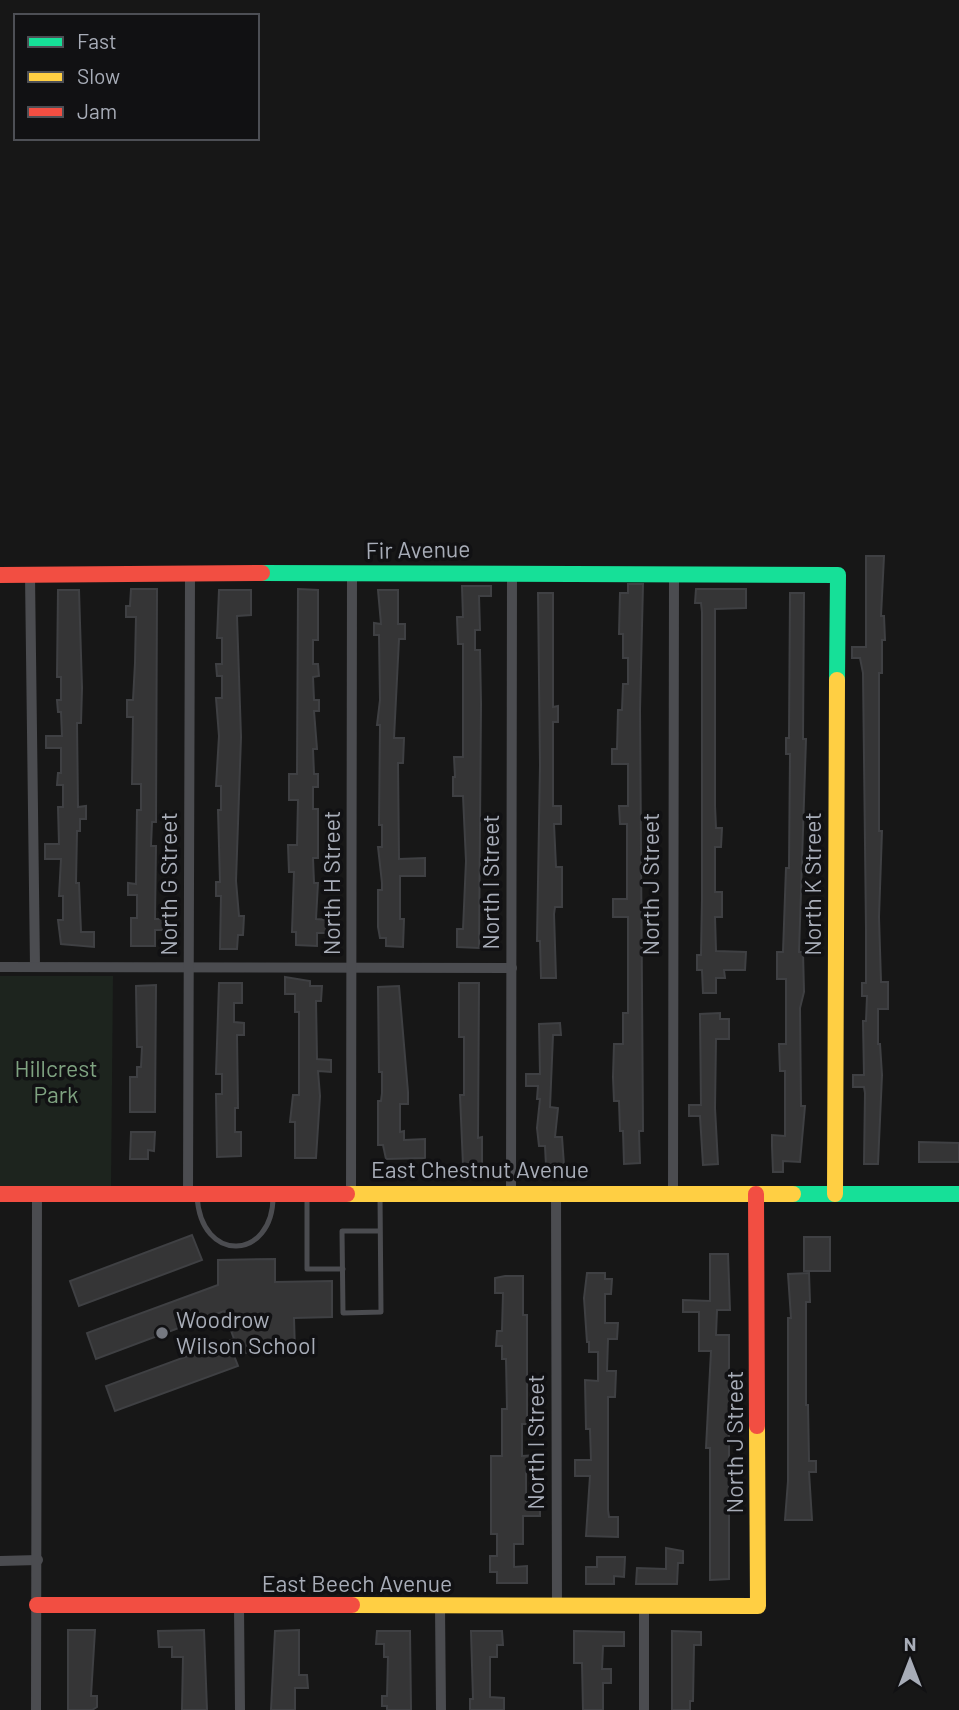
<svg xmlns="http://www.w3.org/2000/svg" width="959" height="1710" font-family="Barlow,sans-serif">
	<rect width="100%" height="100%" fill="#171717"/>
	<path fill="#1d241e" d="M0,976h113l-2,213 -111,-1z"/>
	<g fill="#353536" stroke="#3f4043" stroke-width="2">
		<path d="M866,556h18l-3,60h3l1,24h-3v33h-3v158h3l-3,86 2,65h7v27h-10v35h2l2,31 -4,89h-14l1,-71 -1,-6h-11v-12h11l-1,-54h3l1,-25h-5v-13h4v-54l-3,-256 -3,-15h-8v-11h14z"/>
		<path d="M628,584h15l-3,126 3,421h-4l1,32 -16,1 -1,-33h-3l-1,-30h-5l-1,-24 1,-33h9v-31h5v-96h-15v-18h14v-75h-7l-1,-18h9v-42h-16v-15h5l1,-39h4l1,-26h5v-26h-5v-24h-4l1,-41h8z"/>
		<path d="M462,586h29v10h-12l1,34h-5v20h5l1,54 -2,244 -22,-1v-18h6l3,-68 -3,-65h-10v-19h2l-1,-20h9v-113h-5l-1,-27h6z"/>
		<path d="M131,589h26l-1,233h-4l-1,24h5l-1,73h11v11h-11v16h-24v-28h6v-23h-9v-12l8,1 1,-74h4v-26h-9l1,-67h-6v-17h6l2,-37 1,-46h-10v-11h4z"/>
		<path d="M298,589l20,1v50h-5v24h5l1,12 -6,1 1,23h5v11h-5l3,38h-4l1,25h4v13h-5v22h5v49h-5l1,25h4l-2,36 14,1v13h-13v13l-21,-1v-13h-4l2,-60h-5l-1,-27h9l1,-45h-9v-26h8z"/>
		<path d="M696,589h50v19l-31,1v197l1,22h6l-1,19h-6v45h7v25h-7l1,34 30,1 -1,18h-21l1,8h-9v15h-13l-1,-23h-5v-15h4l1,-55v-288l-1,-9h-6z"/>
		<path d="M58,590h21l3,98 -1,35h-4l1,84 8,-1v13h-6v12h-3l-1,52h3l2,49h13v15l-33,-3 -3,-24h5v-24h-4l2,-37h-16v-15h14l-1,-37h5v-22h-6l1,-12h3v-25h-15v-12h16l-1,-24h-3l-1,-12h4v-23h-4z"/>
		<path d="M219,590h32v25l-14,1 4,121 -5,144 3,35h5l-1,19h-5l-1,14h-17l1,-53h-5v-14h4l-2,-72h3v-24h-5l3,-50 -3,-38h6v-22h-5l-1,-12h6v-26h-5z"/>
		<path d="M378,590h20v34h7v15h-6l-5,99h10l-1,25h-5l1,96 26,-1v18h-25v43h4l-1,28 -17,-1v-8h-6l-2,-11v-37h4v-7l-4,-36h4v-22h-3l1,-100h-3l3,-25 -1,-65h-5v-12l7,1z"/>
		<path d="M538,593h15v114l5,-1v16h-5v84h8v18h-7l2,43h6v40h-7l-1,7 2,64h-15l-1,-37h-3l3,-176z"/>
		<path d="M790,593h14l-1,146h3l-7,213h4l1,40 -4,16 1,98h4l-5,56 -17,-1v11h-10l-1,-26v-11l13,1v-65h-5l-1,-27h7v-65h-9v-27h6l3,-84h3l1,-114h-4v-16h3z"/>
		<path d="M285,977l25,4v5h12l-1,15h-5l1,58 14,1v12l-13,-1 2,25 -4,62h-21v-36h-5l3,-27h6v-83h-4v-18h-10z"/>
		<path d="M219,983h23v20h-8v19l10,1v12h-7l1,73h-3v24h6v24l-24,1 -1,-63h6v-20h-6z"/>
		<path d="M459,983h20l-1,155 4,-1v28h-19l-3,-70h4v-58h-5z"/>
		<path d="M156,985l-1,127h-25v-35h7v-10h4l1,-20h-5l-1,-61z"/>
		<path d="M399,986l9,106v12h-8v28l4,-1v9l21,-1v19l-39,1 -3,-14h-5v-44h3l1,-8v-21h-3l-1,-85z"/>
		<path d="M720,1013v6h9v20h-13l-1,69 3,56 -15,1 -3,-49h-11v-11h12l-1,-91z"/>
		<path d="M560,1023l1,12h-8l-3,72 8,1 -3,29h7l2,28 -18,1 -1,-20h-6l-2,-18 3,-29h-3l1,-13h-12v-12h14l-1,-50z"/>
		<path d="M131,1132h24l-1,19 -6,-1v9h-18z"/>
		<path d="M919,1142l40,1v19h-40z"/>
		<path d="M192,1235l10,25 -123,46 -9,-25z"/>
		<rect x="804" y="1237" width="26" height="34"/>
		<path d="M710,1254h18l2,56h-13l-1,25h13v244l-19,1v-132h-4l5,-97h-12v-39h-16v-12l27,1z"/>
		<path d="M275,1259v23l57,-1v36l-38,1 1,34 -62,1 5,13 -123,45 -9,-25 128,-47 -10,-28 -128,48 -9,-26 131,-48v-25z"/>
		<path d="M587,1273h18v6h7l-1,15h-6v29h13l-1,16h-9l-1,32h9l-1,26h-7v113l1,7h9v20l-32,-1 4,-60h-15v-16h16l-1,-31h-4l-1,-49 13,1v-29h-9v-10h-2l-3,-44z"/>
		<path d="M809,1273l1,29h-4v103h2l1,56h7v11h-7l3,48h-27l3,-39v-163h3l-3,-44z"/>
		<path d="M505,1276h18v39h4v109h-5v32l15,-1v13h-11v33h14v15h-17v28h-9v23l13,-1v17h-30v-11h-7v-16h7v-22h-6v-78h11v-47h5l-1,-50h-4v-13h-6l1,-15h5l1,-38h-8v-15z"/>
		<path d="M666,1548l17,3v12h-5l-1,21h-41l1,-16 29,1z"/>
		<path d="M597,1557h28l-1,20 -10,-1v8h-28v-17h11z"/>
		<path d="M68,1630h27l-4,66h6v11l-5,3h-24z"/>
		<path d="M204,1630l3,80h-25l1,-53h-11v-10h-13l-1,-16z"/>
		<path d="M299,1630v45h8l1,13h-13v22h-24l4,-79z"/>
		<path d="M377,1631h33l1,79h-24v-4h-5v-10h5l1,-39h-4v-13h-8z"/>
		<path d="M471,1631h31l1,14h-6v12h-7v40l14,1v12h-34v-11h3z"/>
		<path d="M574,1631l50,1v14h-21l-1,23h9v14h-8v27h-20l-1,-47h-8z"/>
		<path d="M672,1631l29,1v13h-7l-1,56h-3v9h-18z"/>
	</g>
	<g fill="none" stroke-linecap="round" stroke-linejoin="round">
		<g stroke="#4b4c50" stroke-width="5">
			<path d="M307,1195v74h36"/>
			<path d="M380,1195l1,117 -38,1 -1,-82h38"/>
			<path d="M197,1196c4,69 76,64 76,1"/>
		</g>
		<g stroke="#4b4c50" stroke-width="10">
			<path d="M30,575l5,392"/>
			<path d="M0,967l512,1"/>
			<path d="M351,1192l1,-618"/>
			<path d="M188,1193l2,-617"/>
			<path d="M511,1193l1,-621"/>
			<path d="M556,1193l1,413"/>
			<path d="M673,1193l1,-619"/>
			<path d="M0,1561l38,-1"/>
			<path d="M239,1607l1,103"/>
			<path d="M440,1607l1,103"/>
			<path d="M36,1710l1,-516"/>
			<path d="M644,1710v-104"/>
		</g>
		<g stroke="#16e098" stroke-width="16">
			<path d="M262,573l576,2 -1,105"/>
			<path d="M793,1194h166"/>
		</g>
		<g stroke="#ffcf43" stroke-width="16">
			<path d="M347,1194h446"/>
			<path d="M835,1194l2,-514"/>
			<path d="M352,1605l406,1 -1,-180"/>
		</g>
		<g stroke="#f24e42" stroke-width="16">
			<path d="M0,575l262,-2"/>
			<path d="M0,1194h347"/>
			<path d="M756,1194l1,232"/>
			<path d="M37,1605h315"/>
		</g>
	</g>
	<circle fill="#757880" stroke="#111113" stroke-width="2.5" cx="162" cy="1333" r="7"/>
	<g text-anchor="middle" stroke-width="7" stroke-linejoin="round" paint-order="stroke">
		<g font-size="23" fill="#a8adb8" stroke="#111113">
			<text transform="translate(418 550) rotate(-1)" y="8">Fir Avenue</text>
			<text transform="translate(491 882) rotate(-90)" y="8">North I Street</text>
			<text transform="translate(332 883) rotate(-90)" y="8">North H Street</text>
			<text transform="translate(169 884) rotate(-90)" y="8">North G Street</text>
			<text transform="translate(651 884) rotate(-90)" y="8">North J Street</text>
			<text transform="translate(813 884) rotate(-90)" y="8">North K Street</text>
			<text x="480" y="1178">East Chestnut Avenue</text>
			<text transform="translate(536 1442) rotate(-90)" y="8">North I Street</text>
			<text transform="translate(735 1442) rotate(-90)" y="8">North J Street</text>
			<text x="357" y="1592">East Beech Avenue</text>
		</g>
		<g font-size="23" fill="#7fa381" stroke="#111113">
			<text x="56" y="1077">Hillcrest<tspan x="56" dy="26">Park</tspan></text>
		</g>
		<g font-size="23" fill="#a8adb8" stroke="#111113" text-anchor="start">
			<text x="176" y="1328">Woodrow<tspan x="176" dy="26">Wilson School</tspan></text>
		</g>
	</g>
	<rect x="14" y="14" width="245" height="126" fill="#111113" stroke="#4d4f55" stroke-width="2"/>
	<rect x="28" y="37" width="35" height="10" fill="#16e098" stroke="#4d4f55" stroke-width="2"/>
	<text x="77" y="49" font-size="21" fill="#a8adb8">Fast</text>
	<rect x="28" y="72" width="35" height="10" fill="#ffcf43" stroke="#4d4f55" stroke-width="2"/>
	<text x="77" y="84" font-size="21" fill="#a8adb8">Slow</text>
	<rect x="28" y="107" width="35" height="10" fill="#f24e42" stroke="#4d4f55" stroke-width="2"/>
	<text x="77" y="119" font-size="21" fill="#a8adb8">Jam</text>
	<g transform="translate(910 1661)" stroke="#111113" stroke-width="5" paint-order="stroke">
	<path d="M0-5L12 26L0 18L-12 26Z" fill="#a8adb8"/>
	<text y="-10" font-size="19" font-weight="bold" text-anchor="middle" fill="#a8adb8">N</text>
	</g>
</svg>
